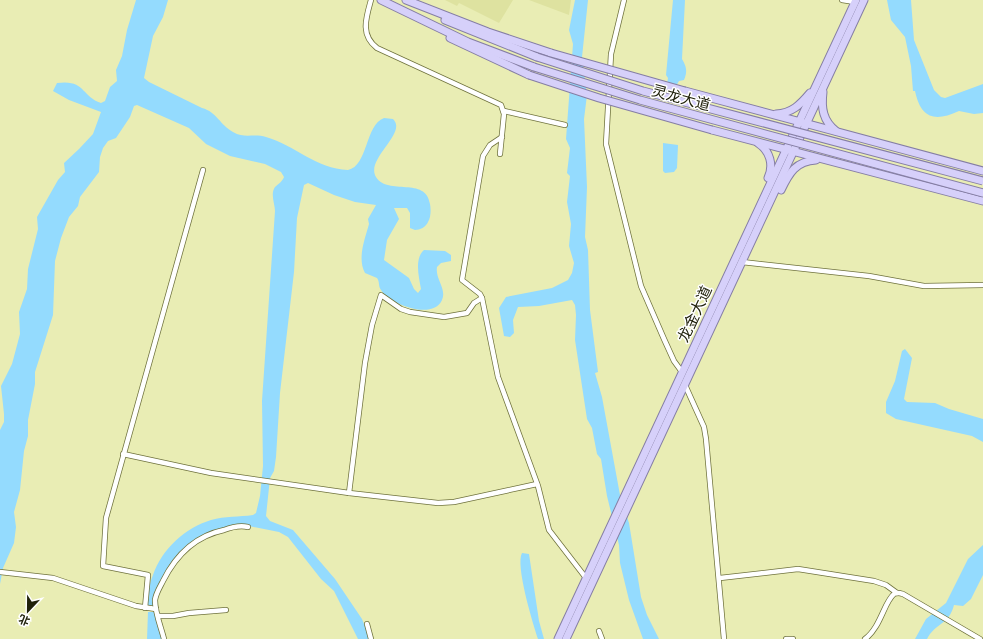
<svg xmlns="http://www.w3.org/2000/svg" width="983" height="639" font-family="Spectral,'Noto Sans SC',serif">
	<rect width="100%" height="100%" fill="#e9edb4"/>
	<g fill="#dee2a0">
		<path d="M445,0h68l-14,23 -40,-20 -2,3z"/>
		<path d="M529,0h42l-2,15z"/>
	</g>
	<g fill="#94dbfe">
		<path d="M136,0h32l-5,17 -10,19 -9,42 5,4 53,26c15,4 18,17 31,24 12,7 21,1 33,5 29,8 50,32 82,33 20,-4 17,-45 36,-52l9,1c15,14 -28,40 -17,58 12,19 50,-1 54,27 1,5 1,13 -2,18 -2,5 -8,8 -13,8l-5,-2v-15l-3,-5h-13l5,11 -12,21 -3,20 25,18 5,11 4,4 3,-4c-2,-12 -7,-30 3,-39l21,1 6,4v6l-10,2 -4,4c-2,12 10,22 5,33 -9,21 -53,4 -61,-10 -3,-4 -1,-8 -4,-12l-12,-5c-8,-15 0,-34 4,-49l-1,-5 8,-14 -21,-3 -21,-7 -26,-12 -4,2 -7,33 -3,54 -14,121 -4,64 -2,14 -4,7 -4,38 4,5 23,9 42,49 27,40 8,20h-12l-24,-48 -13,-12 -33,-42 -9,-5 -35,-7 -29,5 -19,9 -17,15 -17,24 -7,18 -1,10 -7,-1c1,-10 2,-21 6,-30 9,-26 32,-47 58,-55 14,-4 28,-3 42,-5l3,-2 4,-17 3,-30 -1,-65 13,-190c0,-7 -5,-17 0,-24 4,-4 7,-5 9,-10l-3,-5 -16,-8 -35,-8 -24,-12 -17,-16 -52,-23 -3,1 -4,11 -14,21 -8,3 -5,7 -3,9 -1,15 -19,25 -2,9 -9,11 -8,21 -6,23 -2,54 -18,57v12l-7,36v16l-4,15 -4,39 -6,22 2,15 -2,16 -11,25 -3,16v-154l4,-8v-8l-3,-28 11,-22 8,-30 -1,-22 8,-23 1,-20 10,-40 -1,-12 21,-37 7,-8 -1,-9 15,-14 14,-15 8,-22 -32,-12 -16,-9 4,-8c28,-4 24,13 44,20l4,-2 5,-14 7,-6 -1,-11 6,-14 5,-26z"/>
		<path d="M575,0h13l-6,57 5,38 -3,24 3,68 -2,50 3,13 2,60 8,62 -3,1 7,24 18,98 9,28 12,74 6,18 12,24h-16l-14,-39 -9,-37 -1,-18 -12,-49 -6,-37 -4,-5 -5,-26 -5,-9 -12,-79 1,-25 -1,-10 -3,-5 -33,6 -21,1 -5,13 1,13 -4,4 -6,-1 -5,-28 7,-11 46,-9 16,-8 4,-7 2,-10 -5,-17 2,-22 -4,-22 3,-26 -3,-3 3,-25 -4,-9 7,-95 -4,-14z"/>
		<path d="M673,0h12l-3,59c4,7 6,12 2,21l-5,1 -3,5 -9,-2 1,-6 -2,-3z"/>
		<path d="M887,0h24l3,40 20,50 7,7 4,1 38,-14v29l-9,1 -15,-3c-24,11 -38,8 -44,-20h-2l-2,-25 -6,-29 -14,-17z"/>
		<path d="M663,143l15,2 -1,23 -3,4 -9,1 -2,-2z"/>
		<path d="M905,349l7,9 -8,41 3,3 28,1 14,6 34,10v23l-11,-6 -76,-17 -10,-6v-11l9,-21 7,-30z"/>
		<path d="M983,545v30l-12,24 -8,7 -9,-1c-5,20 -19,18 -27,34h-12l11,-20 20,-16 22,-44z"/>
		<path d="M522,553l7,1 10,67 5,18h-6c-5,-15 -23,-74 -16,-86z"/>
		<path d="M148,612h6l9,27h-16z"/>
	</g>
	<g fill="none" stroke-linecap="round" stroke-linejoin="round">
		<defs>
			<g id="street">
				<path d="M371,0c-5,18 -11,35 6,48l124,57 3,9 -4,40"/>
				<path d="M624,0l-13,54 -5,90 35,142 23,53 10,22 8,11"/>
				<path d="M842,0l13,2"/>
				<path d="M504,111l61,14"/>
				<path d="M502,137l-12,8 -7,11 -21,124 18,14 2,4 16,79 40,109 11,44 37,48"/>
				<path d="M742,262l127,14 55,10 59,-1"/>
				<path d="M685,385l19,42 2,12 18,200"/>
				<path d="M123,454l88,19 138,20 89,10 16,-1 83,-18"/>
				<path d="M349,493l16,-130 7,-38 9,-30 20,14 9,3 34,5 23,-4 7,-10 8,-5"/>
				<path d="M0,572l53,6 83,28 20,3"/>
				<path d="M720,578l78,-9 76,12 12,4 11,8"/>
				<path d="M145,608l3,-33 -45,-9 3,-48 97,-348"/>
				<path d="M158,616h15l16,-3 37,-3"/>
				<path d="M367,624l4,15"/>
				<path d="M599,631l3,8"/>
				<path d="M164,639c-3,-12 -9,-26 -9,-39 1,-7 5,-13 8,-19 13,-26 32,-45 61,-51 8,-3 15,-5 24,-3"/>
				<path d="M786,639h7"/>
				<path d="M865,639c16,-12 19,-37 29,-45 3,-2 6,-1 9,0l77,45"/>
			</g>
			<g id="primary">
				<path d="M381,0l87,42 66,25"/>
				<path d="M406,0l82,32 63,21"/>
				<path d="M445,20l92,37"/>
				<path d="M450,38l79,37"/>
				<path d="M685,91l298,80"/>
				<path d="M823,92c-2,16 0,29 13,39"/>
				<path d="M776,114c16,-1 24,-9 34,-21"/>
				<path d="M712,130l271,71"/>
				<path d="M758,143c12,8 16,22 10,35"/>
				<path d="M781,190c8,-17 15,-29 35,-30"/>
				<path d="M558,639l298,-639"/>
				<path d="M566,639l298,-639"/>
			</g>
		</defs>
		<use href="#street" stroke="#6f723d" stroke-width="6"/>
		<use href="#primary" stroke="#857ea4" stroke-width="9"/>
		<use href="#street" stroke="#fff" stroke-width="4.5"/>
		<use href="#primary" stroke="#d6d0fa" stroke-width="7"/>
		<defs>
			<g id="primary-bridge">
				<path d="M551,53l134,38"/>
				<path d="M537,57l106,34 340,90"/>
				<path d="M534,67l106,33 343,93"/>
				<path d="M529,75l70,23 113,32"/>
			</g>
		</defs>
		<use href="#primary-bridge" stroke="#857ea4" stroke-width="9" stroke-linecap="butt"/>
		<use href="#primary-bridge" stroke="#d6d0fa" stroke-width="7"/>
	</g>
	<g text-anchor="middle" stroke-width="3" stroke-linejoin="round" paint-order="stroke">
		<g font-size="15" fill="#20210b" stroke="#fff">
			<text transform="translate(681 98) rotate(15)" y="5">灵龙大道</text>
			<text transform="translate(695 314) rotate(-65)" y="5">龙金大道</text>
		</g>
	</g>
	<g transform="translate(28 611) rotate(202)" stroke="#ffffff" stroke-width="3" paint-order="stroke">
	<path d="M0-3L7 15L0 10L-7 15Z" fill="#20210b"/>
	<text y="-6" font-size="11" font-weight="bold" text-anchor="middle" fill="#20210b">北</text>
	</g>
</svg>
